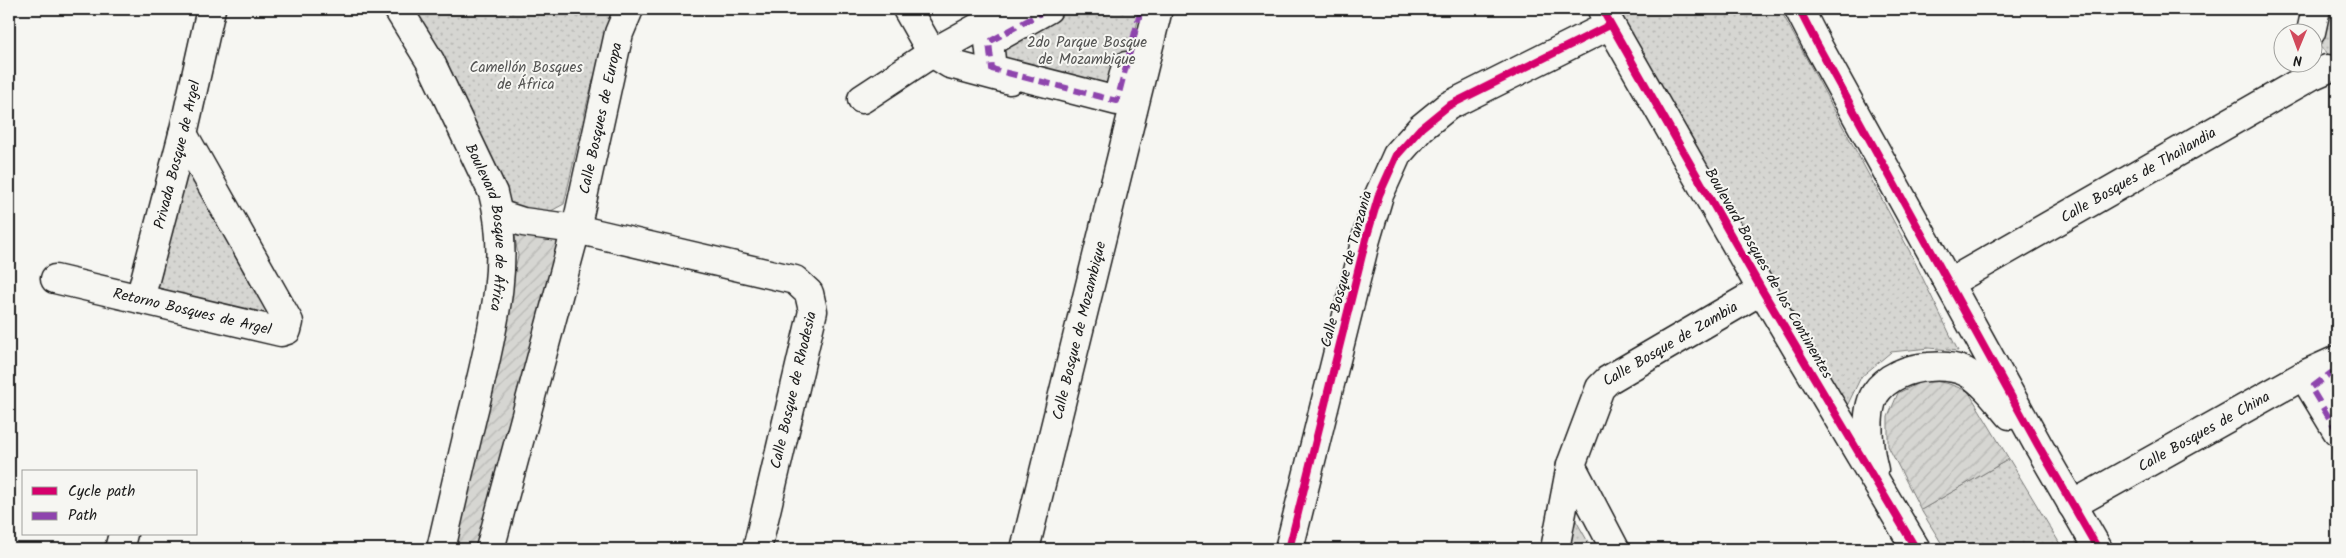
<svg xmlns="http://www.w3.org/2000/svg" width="2346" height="558" font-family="Kalam,sans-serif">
	<defs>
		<pattern id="grass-dots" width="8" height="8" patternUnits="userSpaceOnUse" patternTransform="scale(1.25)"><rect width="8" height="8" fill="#d6d6d2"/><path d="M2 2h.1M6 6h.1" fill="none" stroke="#b7b7b4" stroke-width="1.8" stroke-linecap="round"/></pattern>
		<pattern id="garden-furrows" width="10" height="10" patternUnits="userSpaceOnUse" patternTransform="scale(1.25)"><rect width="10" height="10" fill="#d6d6d2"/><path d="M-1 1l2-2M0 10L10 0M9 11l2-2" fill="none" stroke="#b7b7b4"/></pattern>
	</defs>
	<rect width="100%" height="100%" fill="#f6f6f2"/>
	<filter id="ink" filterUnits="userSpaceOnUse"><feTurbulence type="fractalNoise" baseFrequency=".02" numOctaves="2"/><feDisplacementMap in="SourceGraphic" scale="10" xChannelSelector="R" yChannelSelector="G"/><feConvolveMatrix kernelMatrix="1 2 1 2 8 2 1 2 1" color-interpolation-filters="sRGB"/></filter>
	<g filter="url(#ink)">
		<g fill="url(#grass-dots)" stroke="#797977">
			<path d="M416,9h197l-26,94 -23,101 -24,13 -26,-6 -25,-57z"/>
			<path d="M1048,9h93l-24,92 -125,-32 -3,-27z"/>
			<path d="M1618,9h162l129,241 49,101 -29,-3 -38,4 -30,25 -15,31z"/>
			<path d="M2330,9h7v53l-17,-15 1,-16z"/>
			<path d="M187,168l88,153 -127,-29z"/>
			<path d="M2009,459l54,90h-118l-24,-39z"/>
			<path d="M1575,519l17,30h-24z"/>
		</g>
		<g fill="url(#garden-furrows)" stroke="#797977">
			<path d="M508,228l53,4 -84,317h-28l69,-293 -3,-19z"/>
			<path d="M1927,379l22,5 19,7 41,68 -88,51 -33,-64v-29l10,-24z"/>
		</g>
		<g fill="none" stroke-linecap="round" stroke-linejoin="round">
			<defs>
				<g id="minor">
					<path id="s1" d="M398,9l32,52 63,132c19,70 -2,143 -18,212 -12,48 -23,96 -34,144"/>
					<path d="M907,9l25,44 18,11 60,16"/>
					<path d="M1048,9l-59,33 3,27 125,32 9,-35"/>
					<path d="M1799,9l19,37 220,399 60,104"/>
					<path d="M1602,10l160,280 154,259"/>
					<path d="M2311,32l5,-23"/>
					<path d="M862,99l70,-46 74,-41"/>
					<path d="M498,214l25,8 53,7 219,51 14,13 4,18 -56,238"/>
					<path id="s2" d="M55,279l226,53 6,-2 2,-8 -106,-188"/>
					<path id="s3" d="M1949,283l362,-207 16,-7"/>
					<path id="s4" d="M140,299l43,-165 28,-125"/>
					<path d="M2337,371l-6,2 -20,15 26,43"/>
					<path d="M1571,465l44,84"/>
					<path d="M1874,470c-5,-19 -10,-57 1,-76 11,-17 34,-26 53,-27 13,-1 25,-1 38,5 17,9 31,28 44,43"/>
					<path id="s5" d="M2072,505l236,-132 29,-13"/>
					<path d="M119,549l4,-15"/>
					<path id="s6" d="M490,549l86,-320 43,-196 10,-24"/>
					<path id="s7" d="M1025,549l133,-540"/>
					<path d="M1289,549l77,-310 13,-44 18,-40 24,-27 27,-22 162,-81"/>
					<path id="s8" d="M1555,549l16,-84 29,-77 8,-8 154,-90"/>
				</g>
			</defs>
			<use href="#minor" stroke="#1c1c1c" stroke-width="31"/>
			<use href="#minor" stroke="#f6f6f2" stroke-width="28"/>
			<g stroke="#8e44ad" stroke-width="6" stroke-dasharray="12 6" stroke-linecap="butt">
				<path d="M1048,9l-59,33 3,27 125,32 24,-92"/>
				<path d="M2337,371l-6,2 -20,15 26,43"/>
			</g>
			<defs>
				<g id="cycleway">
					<path d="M1602,9l160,281 154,259"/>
					<path d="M1799,9l19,37 220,399 60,104"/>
					<path d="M1289,549l77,-310 13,-44 18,-40 24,-27 27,-22 162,-81"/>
				</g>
			</defs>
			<use href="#cycleway" stroke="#f6f6f2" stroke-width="11"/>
			<use href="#cycleway" stroke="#d6006c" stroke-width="8"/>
		</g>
	</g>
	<g text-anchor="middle" stroke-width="4" stroke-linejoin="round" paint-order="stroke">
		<g font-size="15" fill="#545453" stroke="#f6f6f2">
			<text x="1087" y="47">2do Parque Bosque<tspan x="1087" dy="17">de Mozambique</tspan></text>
			<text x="526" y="72">Camellón Bosques<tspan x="526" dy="17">de África</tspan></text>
		</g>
		<g font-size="15" fill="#1c1c1c" stroke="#f6f6f2">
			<text dy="5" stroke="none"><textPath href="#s6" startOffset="445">Calle Bosques de Europa</textPath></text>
			<text dy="5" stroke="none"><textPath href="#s4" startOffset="149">Privada Bosque de Argel</textPath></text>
			<text dy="5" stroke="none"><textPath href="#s3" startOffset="218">Calle Bosques de Thailandia</textPath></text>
			<text dy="5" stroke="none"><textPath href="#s1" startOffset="240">Boulevard Bosque de África</textPath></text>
			<text transform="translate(1346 269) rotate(-75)" y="5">Calle Bosque de Tanzania</text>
			<text transform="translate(1769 273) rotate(60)" y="5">Boulevard Bosques de los Continentes</text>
			<text dy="5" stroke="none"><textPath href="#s2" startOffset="141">Retorno Bosques de Argel</textPath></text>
			<text dy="5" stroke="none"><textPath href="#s7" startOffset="225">Calle Bosque de Mozambique</textPath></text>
			<text dy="5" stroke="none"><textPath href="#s8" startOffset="251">Calle Bosque de Zambia</textPath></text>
			<text transform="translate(793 390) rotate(-77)" y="5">Calle Bosque de Rhodesia</text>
			<text dy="5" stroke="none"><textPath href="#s5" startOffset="151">Calle Bosques de China</textPath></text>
		</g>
	</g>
	<rect width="2346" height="558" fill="none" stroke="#f6f6f2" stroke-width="30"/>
	<rect x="15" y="15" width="2316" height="528" fill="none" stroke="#1c1c1c" stroke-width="2" filter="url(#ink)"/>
	<rect x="22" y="470" width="175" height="65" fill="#f6f6f2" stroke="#9f9f9c"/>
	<rect x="32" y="487" width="25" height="8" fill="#d6006c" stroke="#9f9f9c"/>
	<text x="68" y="496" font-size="15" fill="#1c1c1c">Cycle path</text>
	<rect x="32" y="512" width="25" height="8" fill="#8e44ad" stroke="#9f9f9c"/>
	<text x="68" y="520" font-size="15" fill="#1c1c1c">Path</text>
	<g transform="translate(2298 48) rotate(181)"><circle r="24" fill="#f6f6f2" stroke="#9f9f9c"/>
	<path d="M0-4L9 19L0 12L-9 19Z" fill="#d1495b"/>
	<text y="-8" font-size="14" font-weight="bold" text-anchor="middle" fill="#1c1c1c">N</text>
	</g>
</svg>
